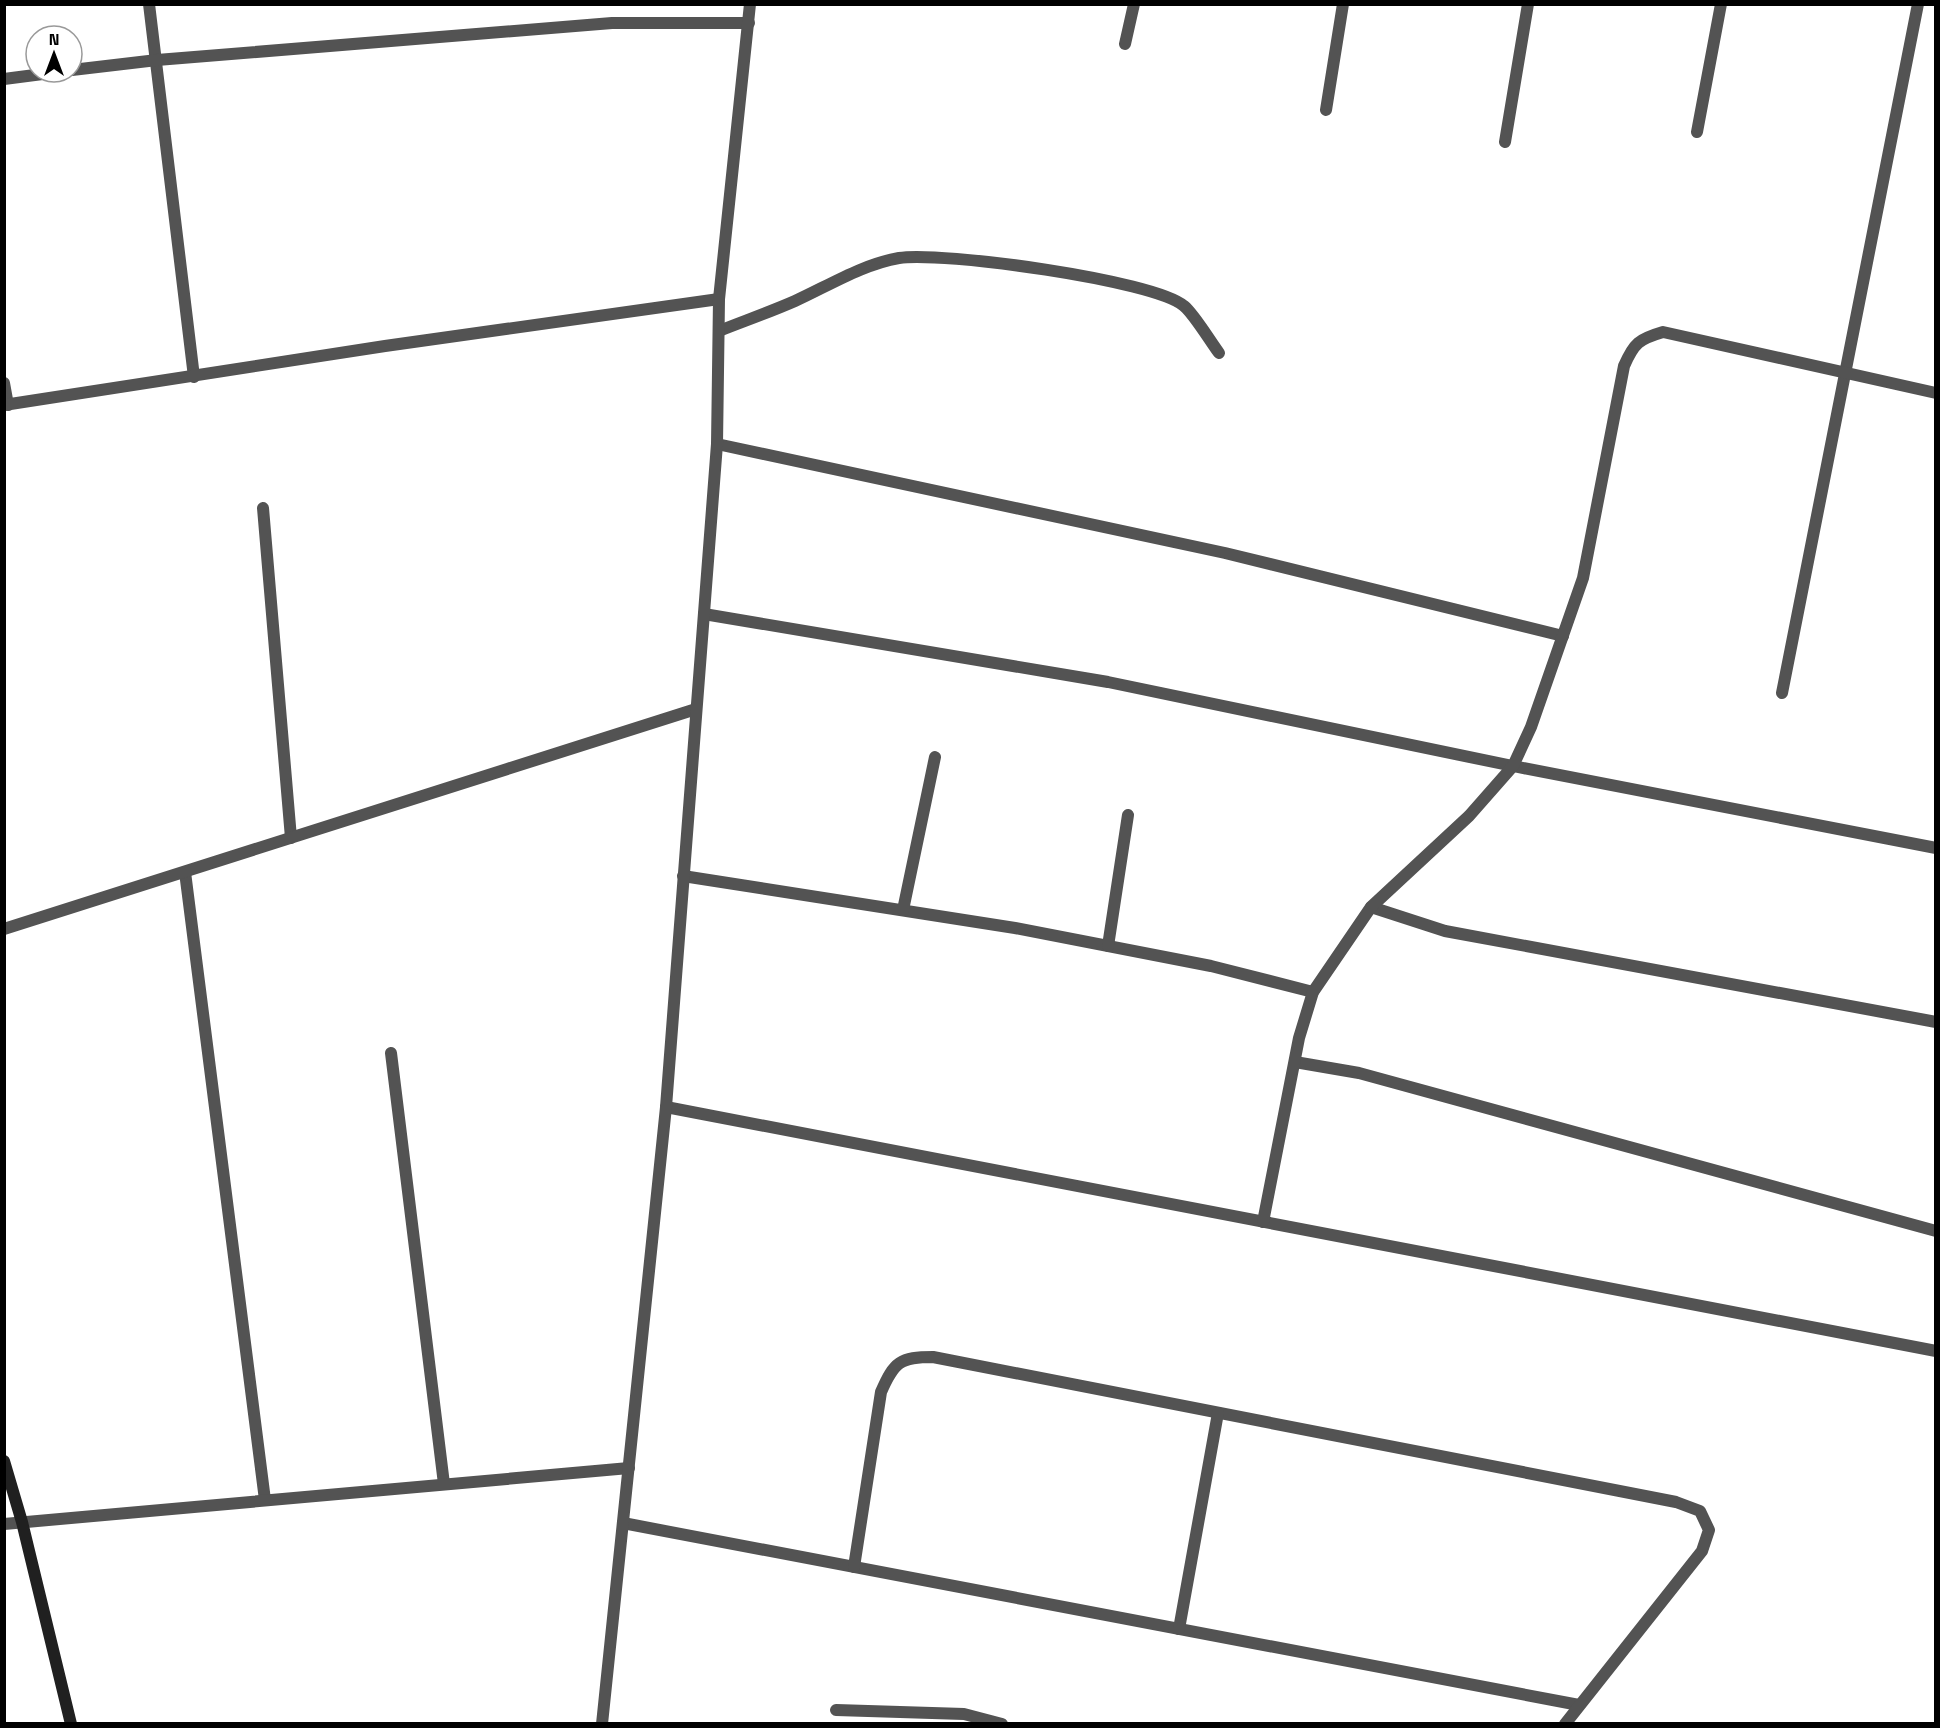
<svg xmlns="http://www.w3.org/2000/svg" width="1940" height="1728" font-family="'Space Grotesk',sans-serif">
	<rect width="100%" height="100%" fill="#fff"/>
	<g fill="none" stroke-linecap="round" stroke-linejoin="round">
		<path stroke="#535353" stroke-width="12" d="M719,331c25,-10 51,-19 76,-30 33,-15 68,-37 104,-43 41,-7 255,22 285,48 10,8 26,35 35,47"/>
		<g stroke="#535353" stroke-width="12">
			<path d="M149,4l45,373"/>
			<path d="M1125,44l9,-40"/>
			<path d="M72,70l85,-10 455,-37h137"/>
			<path d="M4,79l54,-7"/>
			<path d="M1326,110l17,-106"/>
			<path d="M1697,132l24,-128"/>
			<path d="M1505,142l23,-138"/>
			<path d="M4,383l4,22"/>
			<path d="M4,405l381,-59 334,-47"/>
			<path d="M717,444l508,109 338,83"/>
			<path d="M263,508l28,330"/>
			<path d="M704,614l404,68 405,84 423,82"/>
			<path d="M1782,693l136,-689"/>
			<path d="M185,872l80,628"/>
			<path d="M683,876l332,52 196,38 102,26"/>
			<path d="M1371,907l74,24 491,91"/>
			<path d="M903,910l32,-153"/>
			<path d="M4,929l692,-220"/>
			<path d="M1108,946l20,-131"/>
			<path d="M391,1053l53,431"/>
			<path d="M1295,1062l64,11 577,158"/>
			<path d="M666,1107l1270,244"/>
			<path d="M1263,1222l36,-184 14,-46 58,-85 98,-91 44,-50 18,-39 52,-149 41,-212c10,-23 15,-27 39,-34l273,61"/>
			<path d="M623,1523l956,182"/>
			<path d="M4,1524l625,-56"/>
			<path d="M854,1567l27,-175c13,-30 19,-35 52,-35l743,145 24,9 9,19 -7,21 -137,173"/>
			<path d="M1179,1629l39,-216"/>
			<path d="M836,1710l128,4 38,10"/>
			<path d="M602,1724l64,-617 51,-663 2,-145 31,-295"/>
		</g>
		<path stroke="#202020" stroke-width="12" d="M4,1461l18,61 49,202"/>
	</g>
	<rect width="1940" height="1728" fill="none" stroke="#000000" stroke-width="12"/>
	<g transform="translate(54 54)"><circle r="28" fill="#ffffff" stroke="#999999" stroke-width="1.5"/>
	<path d="M0-4.5L10 22L0 15L-10 22Z" fill="#000000"/>
	<text y="-9" font-size="16" font-weight="bold" text-anchor="middle" fill="#000000">N</text>
	</g>
</svg>
